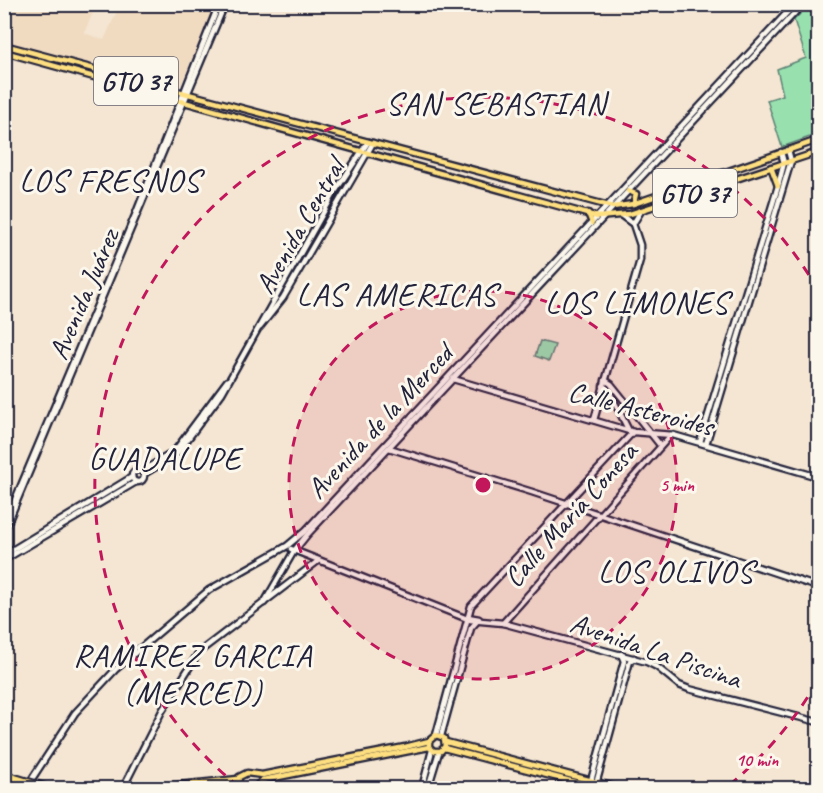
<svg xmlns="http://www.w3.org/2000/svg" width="823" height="793" font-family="Caveat,sans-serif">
	<rect width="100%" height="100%" fill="#f4e6d2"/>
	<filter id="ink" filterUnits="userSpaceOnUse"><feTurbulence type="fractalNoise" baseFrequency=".0167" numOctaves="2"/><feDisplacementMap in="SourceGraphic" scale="12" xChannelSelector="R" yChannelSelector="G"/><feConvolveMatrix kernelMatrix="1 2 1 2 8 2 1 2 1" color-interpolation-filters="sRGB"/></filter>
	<g filter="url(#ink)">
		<path fill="#f0dac0" d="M4,5h92l-12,28 20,7 16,-35h95l-35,82 -175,-46z"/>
		<g fill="#98e1af" stroke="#5d8275" stroke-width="1.5">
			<path d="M809,5h9v129l-36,13 -15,-47 16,-5 -6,-26 29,-11 -12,-38z"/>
			<path d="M540,341l15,4 -6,16 -14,-5z"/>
		</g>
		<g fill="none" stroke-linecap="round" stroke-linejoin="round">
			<defs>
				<g id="secondary">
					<path d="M633,224l8,-13"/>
					<path d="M260,327l23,-29 90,-155"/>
					<path d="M453,379l180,53 40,3 145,42"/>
					<path d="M605,380l6,4 49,61"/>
					<path d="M603,386l6,5 20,40"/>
					<path d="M594,420l46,-160v-15l-7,-21 -11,-8"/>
					<path d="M700,442l78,-256 6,-23 -3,-11"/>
					<path d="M706,444l85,-283 -3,-11"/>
					<path d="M389,448l143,44 286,95"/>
					<circle cx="138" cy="476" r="6"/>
					<path d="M142,471l32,-19 53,-71"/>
					<path d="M144,474l32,-19 46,-62 114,-203 32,-48"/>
					<path d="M9,514l127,-301 83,-209"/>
					<path d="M4,532l221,-528"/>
					<path d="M291,549l179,71 33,3 144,39 10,5 22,18 10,4 129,33"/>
					<path d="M4,555l128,-78"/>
					<path d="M4,560l132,-78"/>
					<path d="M264,603l30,-52 13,-16 496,-531"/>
					<path d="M503,623l168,-188"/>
					<path d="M4,722l3,66"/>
					<path d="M436,735l35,-129 162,-174"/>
					<path d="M441,736l30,-108 8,-9 -11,-2"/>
					<path d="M596,784l34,-123 4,-3"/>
					<path d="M26,788l49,-75 41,-44 93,-79 78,-44 18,-15 490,-527"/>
					<path d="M123,788l39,-77 37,-59 119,-91"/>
					<path d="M422,788l10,-38"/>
					<path d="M428,788l11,-36"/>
					<path d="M589,788l35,-127 -3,-7"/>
				</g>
				<g id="primary">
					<path d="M4,45l609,162 20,-3 185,-64"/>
					<path d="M4,52l594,165 32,-3 188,-62"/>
					<path d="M771,167l7,19"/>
					<path d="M628,191l8,3 -2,8"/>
					<path d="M588,213l4,10"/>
					<path d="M446,742l173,46"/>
					<path d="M444,748l153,40"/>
					<path d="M263,780l166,-33"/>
					<path d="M238,784l1,-7 8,-4 15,2 143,-28 24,-6 7,-6 8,3 1,8 -4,5h-7l-5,-4v-6"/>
					<path d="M150,788l88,-9"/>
					<path d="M201,788l37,-4"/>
					<path d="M254,788l9,-8"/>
				</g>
			</defs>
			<use href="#secondary" stroke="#22223b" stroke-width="9"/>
			<use href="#primary" stroke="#22223b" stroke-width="9"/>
			<use href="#secondary" stroke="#fbf7ec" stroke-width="4.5"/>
			<use href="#primary" stroke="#fedf80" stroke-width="4.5"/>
			<defs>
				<g id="primary-bridge">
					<path d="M4,774l46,14"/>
					<path d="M4,778l34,10"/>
				</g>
			</defs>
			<use href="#primary-bridge" stroke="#22223b" stroke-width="9" stroke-linecap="butt"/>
			<use href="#primary-bridge" stroke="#fedf80" stroke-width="4.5"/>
		</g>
	</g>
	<circle cx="483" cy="485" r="194" fill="#c2185b" fill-opacity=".12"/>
	<g fill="none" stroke="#c2185b" stroke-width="3" stroke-dasharray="10 8">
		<circle cx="483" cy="485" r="194"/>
		<path d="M817 682A388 388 0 0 1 727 787M239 787A388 388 0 1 1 817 288"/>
	</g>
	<g text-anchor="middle" stroke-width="6" stroke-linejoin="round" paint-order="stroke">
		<g fill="#fbf7ec" stroke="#636270" stroke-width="1.5">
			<rect x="94" y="57" width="84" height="48" rx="4.5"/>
			<rect x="653" y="169" width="84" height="48" rx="4.5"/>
		</g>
		<g font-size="27" font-weight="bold" fill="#22223b">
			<text x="136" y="90">GTO 37</text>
			<text x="695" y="202">GTO 37</text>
		</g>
		<g font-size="28" fill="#22223b" stroke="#fbf7ec">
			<text transform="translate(299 226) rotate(-60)" y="10">Avenida Central</text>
			<text transform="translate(83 294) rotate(-67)" y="10">Avenida Juárez</text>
			<text transform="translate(641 408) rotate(14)" y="10">Calle Asteroides</text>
			<text transform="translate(379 421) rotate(-47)" y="10">Avenida de la Merced</text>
			<text transform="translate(570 514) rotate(-48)" y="10">Calle María Conesa</text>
			<text transform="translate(656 650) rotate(19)" y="10">Avenida La Piscina</text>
		</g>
		<g font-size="32" letter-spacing="1.5" fill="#22223b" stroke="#fbf7ec">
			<text x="496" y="114">SAN SEBASTIAN</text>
			<text x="110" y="191">LOS FRESNOS</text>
			<text x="397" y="305">LAS AMERICAS</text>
			<text x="637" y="313">LOS LIMONES</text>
			<text x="165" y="469">GUADALUPE</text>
			<text x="676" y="582">LOS OLIVOS</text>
			<text x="193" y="666">RAMIREZ GARCIA<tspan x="193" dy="37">(MERCED)</tspan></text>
		</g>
	</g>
	<circle cx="483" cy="485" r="9" fill="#c2185b" stroke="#fbf7ec" stroke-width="3"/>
	<g font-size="18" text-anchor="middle" font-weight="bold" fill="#c2185b" stroke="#fbf7ec" stroke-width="6" stroke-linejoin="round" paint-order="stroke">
		<text x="677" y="491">5 min</text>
		<text x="757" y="766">10 min</text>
	</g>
	<rect width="823" height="793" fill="none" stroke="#fbf7ec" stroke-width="24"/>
	<rect x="12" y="12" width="799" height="769" fill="none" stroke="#22223b" stroke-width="2" filter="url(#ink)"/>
</svg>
